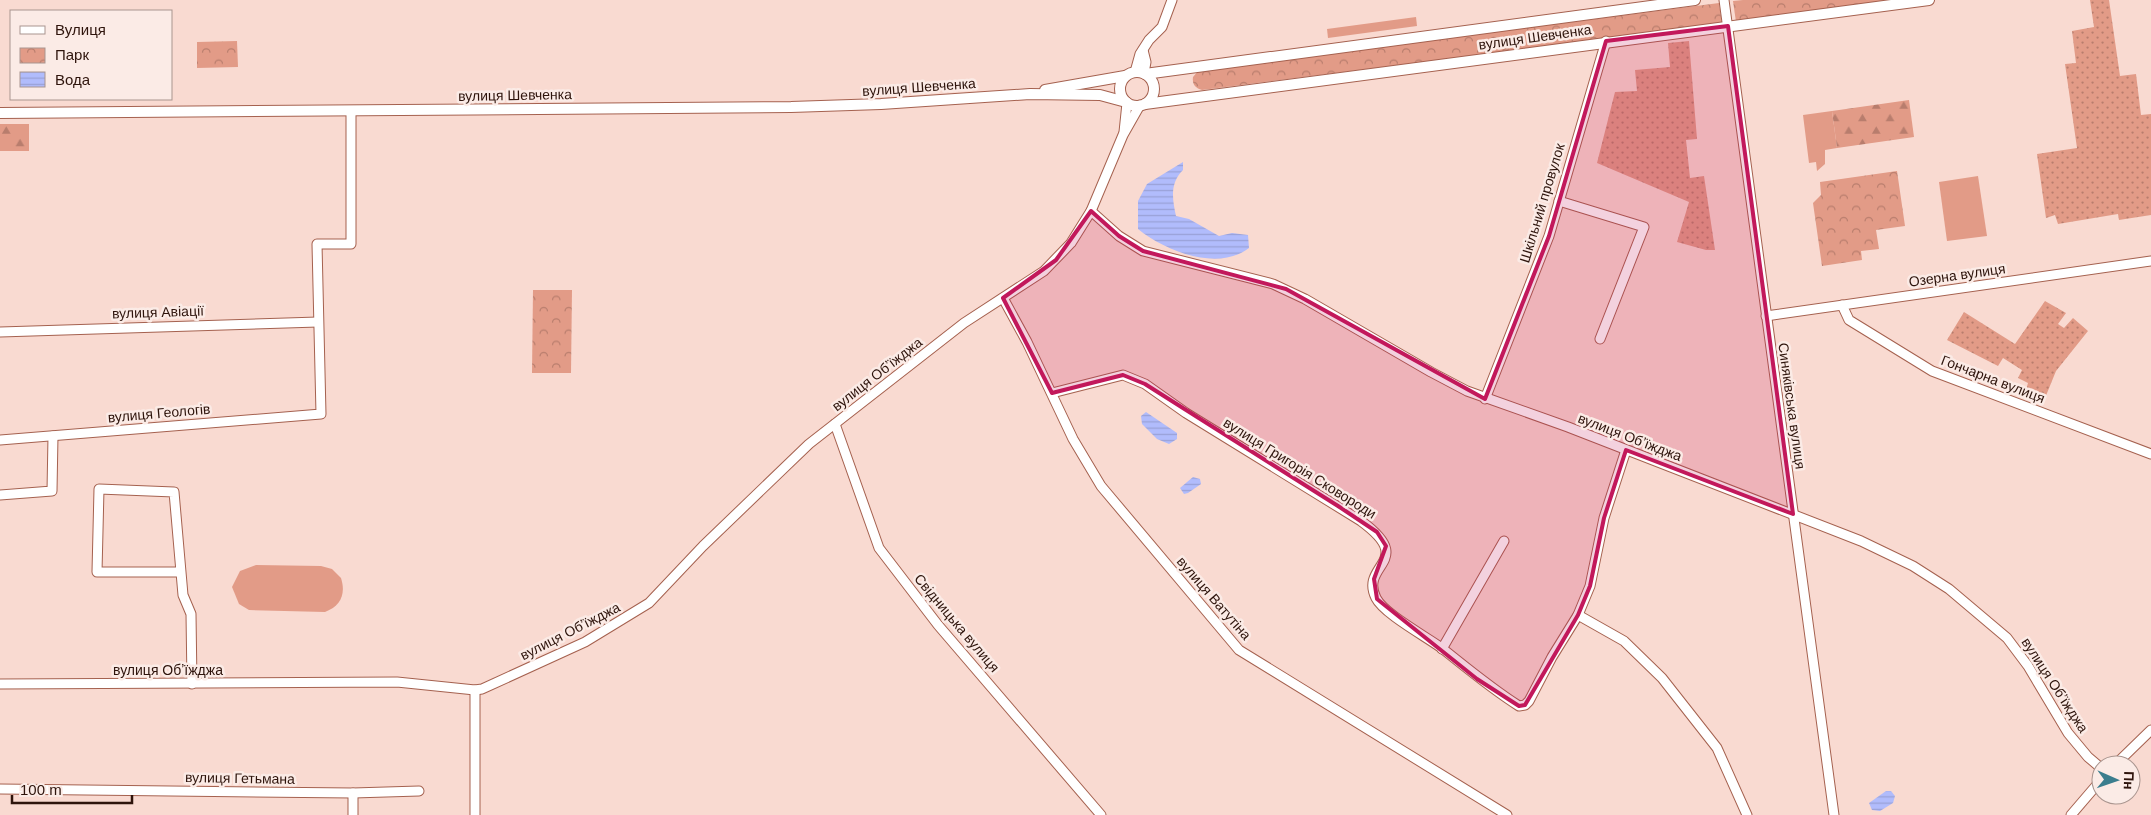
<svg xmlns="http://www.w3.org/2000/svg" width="2151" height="815" font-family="Arial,sans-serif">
	<defs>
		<pattern id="forest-firs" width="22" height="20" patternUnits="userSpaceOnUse" patternTransform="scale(1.25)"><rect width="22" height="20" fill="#e29b87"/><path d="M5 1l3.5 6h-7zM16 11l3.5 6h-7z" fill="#b87d6d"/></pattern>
		<pattern id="park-crowns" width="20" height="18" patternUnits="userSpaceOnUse" patternTransform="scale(1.25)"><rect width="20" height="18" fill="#e29b87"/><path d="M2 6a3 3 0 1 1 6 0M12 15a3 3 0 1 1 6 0" fill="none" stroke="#b87d6d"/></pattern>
		<pattern id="garden-dots" width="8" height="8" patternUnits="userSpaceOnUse" patternTransform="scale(1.25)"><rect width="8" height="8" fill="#e29b87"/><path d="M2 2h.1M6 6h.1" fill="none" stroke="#b87d6d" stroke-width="1.8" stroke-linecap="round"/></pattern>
		<pattern id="water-rules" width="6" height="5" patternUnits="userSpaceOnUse" patternTransform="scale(1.25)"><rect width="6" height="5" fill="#b1bcfc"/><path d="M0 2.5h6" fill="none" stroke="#99a1d7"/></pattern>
	</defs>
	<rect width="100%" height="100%" fill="#f9dad1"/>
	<g fill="#e29b87">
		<path d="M1416,17l1,9 -89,12 -1,-9z"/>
		<path d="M1832,111l5,37 -12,2v14l-8,7 -1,-9 -7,1 -6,-48z"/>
		<path d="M1978,176l9,60 -40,5 -8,-59z"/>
		<path d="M256,565l65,1 11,3 9,9c5,16 0,28 -16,34l-76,-2 -10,-6 -7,-17 8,-16z"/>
	</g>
	<g fill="url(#forest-firs)">
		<path d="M1909,100l5,37 -77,11 -5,-37z"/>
		<rect x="0" y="124" width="29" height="27"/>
	</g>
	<g fill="url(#park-crowns)">
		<path d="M1743,0h161l-168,22 -3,-21z"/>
		<path d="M1719,3l3,21 -520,66c-7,-2 -10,-6 -9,-13l6,-7z"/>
		<path d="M237,41l1,26 -41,1v-26z"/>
		<path d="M1897,171l8,55 -29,4 3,19 -18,2 1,9 -40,6 -9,-63 8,-8 -1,-13z"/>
		<path d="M533,290h39l-1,83h-39z"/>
	</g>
	<g fill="url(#garden-dots)">
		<path d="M2090,0h19l11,76 16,-2 5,41 10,-1v101l-32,5 -1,-6 -60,10 -3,-9 -9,3 -9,-64 40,-6 -12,-84 11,-1 -4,-32 22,-4z"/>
		<path d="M1689,41l8,98 -11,1 4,38 14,-2 11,74h-9l-29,-8 12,-40 -92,-39 18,-71 22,-1 -2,-21 35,-3 -2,-24z"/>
		<path d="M2045,301l21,12 -8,11 6,4 9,-10 15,13 -32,40 -13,32 -19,-6 4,-14 -10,-5 4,-8 -19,-12 -5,8 -51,-26 17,-28 51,32z"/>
	</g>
	<g fill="url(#water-rules)">
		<path d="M1183,162v8c-13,13 -11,28 -7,46l13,3 30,17 13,-3 16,2 1,13c-31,24 -84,3 -111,-19v-28l9,-17z"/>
		<path d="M1146,412l31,21v6l-8,5 -12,-5 -15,-15 -1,-8z"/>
		<path d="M1193,477l7,2 1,5 -13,9 -4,1 -4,-6z"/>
		<path d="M1886,791h5l4,5 -2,7 -13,8 -8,-1 -3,-7z"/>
	</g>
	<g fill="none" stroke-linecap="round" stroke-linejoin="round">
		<defs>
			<g id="minor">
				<path d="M1724,0l110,815"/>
				<path d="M1143,50l3,12 -2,11"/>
				<path d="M1135,72l5,-18 9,-14 13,-13 10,-27"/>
				<path d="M1124,132l3,-29"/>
				<path d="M1559,201l85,26 -44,112"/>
				<path d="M1091,211l28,25 24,15 130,33 32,15 126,73 36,19 101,36 293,114 52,25 36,23 58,49 21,28 40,67 20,24 13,11"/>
				<path d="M1003,298l24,44 46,97 28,47 138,164 268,165"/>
				<path d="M1842,305l7,15 83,51 219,83"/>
				<path d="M1766,316l385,-55"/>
				<path d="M0,332l318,-10"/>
				<path d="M1052,393l71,-18 22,9 41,29 175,108c56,41 -2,43 15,77 8,16 51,39 67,51 25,20 49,40 76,57l6,-1 4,-4 23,-44 26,-42 12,-29 14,-68 22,-68"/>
				<path d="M1485,399l64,-163 57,-195"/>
				<path d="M835,424l44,124 59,77 163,190"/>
				<path d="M0,440l321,-26 -4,-170h34v-133"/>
				<path d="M0,495l52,-4 1,-55"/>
				<path d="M181,572h-84l2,-83 75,3 9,103 8,19 1,70"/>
				<path d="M1578,615l46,26 38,37 55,70 30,67"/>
				<path d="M1442,649l62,-108"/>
				<path d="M0,684l397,-2 78,8 7,-1 103,-47 64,-39 54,-57 106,-102 155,-121 80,-52 27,-28 20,-32 32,-76 17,-30"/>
				<path d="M475,690v125"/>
				<path d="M2115,765l36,-35"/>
				<path d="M0,789l353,4 66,-2"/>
				<path d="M353,815v-22"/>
				<path d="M2071,815l30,-35"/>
			</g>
			<g id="major">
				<circle cx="1137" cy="89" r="17"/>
				<path d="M1145,74l550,-74"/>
				<path d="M1045,90l80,-14"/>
				<path d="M1145,104l784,-104"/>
				<path d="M0,113l791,-6 90,-3 149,-10 70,1 26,7"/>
			</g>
		</defs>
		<use href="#minor" stroke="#a5614f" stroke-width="11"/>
		<use href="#major" stroke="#a5614f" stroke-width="12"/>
		<use href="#minor" stroke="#fff" stroke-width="9"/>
		<use href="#major" stroke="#fff" stroke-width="10"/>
	</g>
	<path fill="#c2185b" fill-opacity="0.2" stroke="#c2185b" stroke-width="4" stroke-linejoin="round" d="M1728,26l65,488 -167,-64 -22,68 -14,68 -12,29 -53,90 -6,1 -42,-27 -100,-80 -3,-20 12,-33 -9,-14 -39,-26 -193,-122 -22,-9 -71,18 -49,-95 53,-38 35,-49 28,25 24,15 143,38 199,110 64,-163 57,-195z"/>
	<g text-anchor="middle" stroke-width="5" stroke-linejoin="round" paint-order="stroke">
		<g font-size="14" fill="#2e140c" stroke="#fbebe6">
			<text transform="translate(1535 37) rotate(-8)" y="5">вулиця Шевченка</text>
			<text transform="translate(919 87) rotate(-4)" y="5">вулиця Шевченка</text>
			<text transform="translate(515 95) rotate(-1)" y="5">вулиця Шевченка</text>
			<text transform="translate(1542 203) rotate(-73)" y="5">Шкільний провулок</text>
			<text transform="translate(1957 275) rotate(-8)" y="5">Озерна вулиця</text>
			<text transform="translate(158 312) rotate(-2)" y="5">вулиця Авіації</text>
			<text transform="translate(877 374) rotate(-38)" y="5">вулиця Обʼїжджа</text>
			<text transform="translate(1993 379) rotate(21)" y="5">Гончарна вулиця</text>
			<text transform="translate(1792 406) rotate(82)" y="5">Синяківська вулиця</text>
			<text transform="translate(159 413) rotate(-5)" y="5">вулиця Геологів</text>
			<text transform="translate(1630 437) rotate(21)" y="5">вулиця Обʼїжджа</text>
			<text transform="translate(1300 468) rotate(32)" y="5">вулиця Григорія Сковороди</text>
			<text transform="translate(1214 598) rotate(49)" y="5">вулиця Ватутіна</text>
			<text transform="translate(957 623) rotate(50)" y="5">Свідницька вулиця</text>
			<text transform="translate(570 631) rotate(-27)" y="5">вулиця Обʼїжджа</text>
			<text x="168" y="675">вулиця Обʼїжджа</text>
			<text transform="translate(2055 685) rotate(57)" y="5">вулиця Обʼїжджа</text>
			<text transform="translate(240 778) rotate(1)" y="5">вулиця Гетьмана</text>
		</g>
	</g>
	<rect x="10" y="10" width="162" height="90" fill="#fbebe6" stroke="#a9958f"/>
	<rect x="20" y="26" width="25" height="8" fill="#ffffff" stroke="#a9958f"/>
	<text x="55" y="35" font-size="15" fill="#2e140c">Вулиця</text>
	<rect x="20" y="48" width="25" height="15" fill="url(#park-crowns)" stroke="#a9958f"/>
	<text x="55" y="60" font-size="15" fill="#2e140c">Парк</text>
	<rect x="20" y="72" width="25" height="15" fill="url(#water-rules)" stroke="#a9958f"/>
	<text x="55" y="85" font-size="15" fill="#2e140c">Вода</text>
	<g transform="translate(2116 780) rotate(92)"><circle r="24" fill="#fbebe6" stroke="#a9958f"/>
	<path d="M0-4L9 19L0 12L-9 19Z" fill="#3b7e8e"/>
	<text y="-8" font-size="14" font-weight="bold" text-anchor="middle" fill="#2e140c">Пн</text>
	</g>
	<path d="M12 795v8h120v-8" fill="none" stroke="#2e140c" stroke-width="2.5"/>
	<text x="20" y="795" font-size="15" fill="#2e140c" stroke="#fbebe6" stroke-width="4" paint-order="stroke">100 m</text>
</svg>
